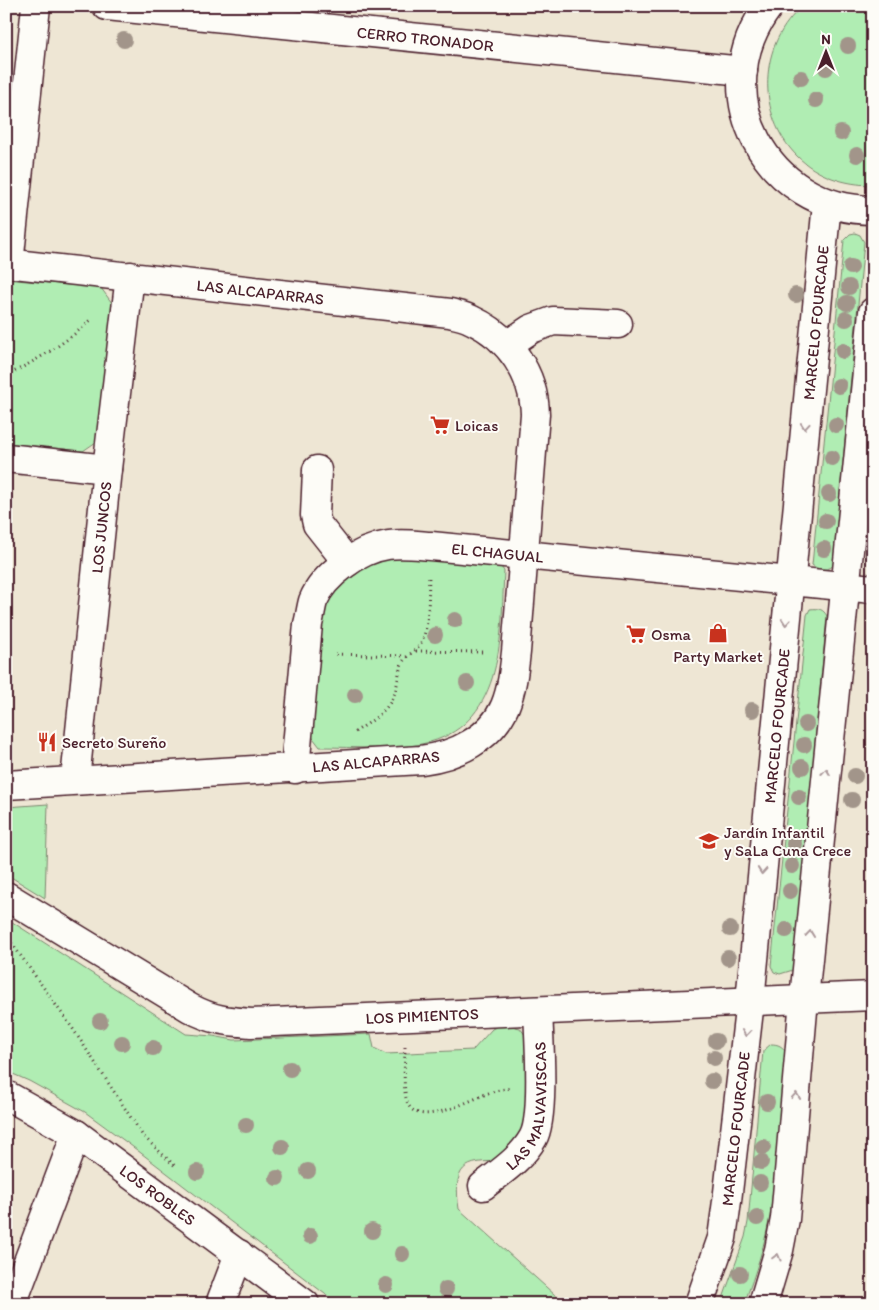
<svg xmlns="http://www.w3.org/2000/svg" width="879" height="1310" font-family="Itim,sans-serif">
	<rect width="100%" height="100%" fill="#eee6d4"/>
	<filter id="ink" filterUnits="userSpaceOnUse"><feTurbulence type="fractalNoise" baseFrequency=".02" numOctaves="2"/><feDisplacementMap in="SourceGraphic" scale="10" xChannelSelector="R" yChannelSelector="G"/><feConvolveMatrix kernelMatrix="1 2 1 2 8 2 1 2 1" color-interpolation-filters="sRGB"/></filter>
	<g filter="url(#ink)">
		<g fill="#b0edb3" stroke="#7d866f">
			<path d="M803,6h70v179c-28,0 -56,-9 -76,-29 -41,-41 -39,-113 6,-150z"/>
			<path d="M855,233l5,2 4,7 -31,324c-7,5 -15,4 -21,-1l32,-325 6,-6z"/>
			<path d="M6,279l95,9 11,15 -16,139 -13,9 -77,-8z"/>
			<path d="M395,556l103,7 6,8c-3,62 1,150 -74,171 -30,9 -78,5 -110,5l-10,-13 10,-117c12,-34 41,-52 75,-61z"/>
			<path d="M810,609c9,-1 13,0 17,7l-33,351 -1,3 -13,4 -6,-2 -3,-6 36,-351z"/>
			<path d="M48,804l-3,94 -39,-24v-67z"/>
			<path d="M6,918l180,116 27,2 21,4 137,-6 3,14 12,6 87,-4 19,-21 10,-5 18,4 11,15v72l-28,47c-41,-3 -50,6 -44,47l106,95h-227l-201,-154 -52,-38 -56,-31 -23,-10z"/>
			<path d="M771,1044c7,0 12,2 15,9l-15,158c-6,33 -15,61 -27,93h-23l24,-67 3,-15 15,-171z"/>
		</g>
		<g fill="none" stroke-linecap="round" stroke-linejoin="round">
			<defs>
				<g id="street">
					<path id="s1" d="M6,263l444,50c7,2 15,3 22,7 37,17 62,54 63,94l-19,238c-2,18 -4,37 -11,54 -14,33 -50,50 -84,54l-415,25"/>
					<path d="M9,264l27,-258"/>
					<path d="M507,345l24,-16 22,-8 65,3"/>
					<path d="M6,458l101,11"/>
					<path d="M317,470l-2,45 2,9 30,38"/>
					<path id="s2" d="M295,769l13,-145c2,-7 3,-16 5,-23 11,-27 47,-52 75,-56 15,-2 29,0 43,1l442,43"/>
					<path id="s3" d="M75,780l32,-311 23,-193"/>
					<path id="s4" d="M6,896l184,112c23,12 35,13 61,15l622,-27"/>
					<path id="s5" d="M6,1095l70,39 229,170"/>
					<path id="s6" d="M483,1186c18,-14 39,-28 50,-48 12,-21 6,-100 5,-127"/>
					<path d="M12,1304l64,-170"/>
					<path d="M220,1304l19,-50"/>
				</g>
				<g id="secondary">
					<path id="s7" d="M107,6l636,65"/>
					<path d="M769,6c-66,86 -3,204 104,204"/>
					<path id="s8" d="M699,1304l23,-66 5,-37 23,-200 77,-798"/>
					<path d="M763,1304l16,-54 6,-31 19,-220 69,-687"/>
				</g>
			</defs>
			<use href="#street" stroke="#4a1f2b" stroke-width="31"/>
			<use href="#secondary" stroke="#4a1f2b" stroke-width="31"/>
			<g stroke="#4a1f2b" stroke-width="3" stroke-dasharray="1 4" stroke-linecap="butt">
				<path d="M6,376c31,-16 62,-34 87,-58"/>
				<path d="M416,651l69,1"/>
				<path d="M336,654l70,2"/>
				<path d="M355,732c15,-10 34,-21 40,-40 3,-8 3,-18 6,-26 4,-12 16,-14 21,-25 8,-19 6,-45 7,-65"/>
				<path d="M6,935l67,94 70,107 32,30"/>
				<path d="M405,1047c0,14 -3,45 3,57 12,26 66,-7 84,-12 6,-2 13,-3 19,-4"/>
			</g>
			<use href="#street" stroke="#fdfcf7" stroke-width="28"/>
			<use href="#secondary" stroke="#fdfcf7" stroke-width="28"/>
		</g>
		<g fill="#a2958a">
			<circle cx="124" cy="40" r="8"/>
			<circle cx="848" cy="46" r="8"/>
			<circle cx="826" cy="68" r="8"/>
			<circle cx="801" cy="78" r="8"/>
			<circle cx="816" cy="100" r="8"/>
			<circle cx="841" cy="133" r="8"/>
			<circle cx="857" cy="155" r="8"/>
			<circle cx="851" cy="267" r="8"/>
			<circle cx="849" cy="287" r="8"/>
			<circle cx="796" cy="295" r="8"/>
			<circle cx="847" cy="303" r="8"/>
			<circle cx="846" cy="319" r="8"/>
			<circle cx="843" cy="351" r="8"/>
			<circle cx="839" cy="386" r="8"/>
			<circle cx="836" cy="425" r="8"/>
			<circle cx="832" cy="458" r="8"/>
			<circle cx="829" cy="494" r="8"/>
			<circle cx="826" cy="521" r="8"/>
			<circle cx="824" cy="549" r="8"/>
			<circle cx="455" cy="620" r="8"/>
			<circle cx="435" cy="635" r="8"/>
			<circle cx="467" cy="683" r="8"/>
			<circle cx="355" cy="695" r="8"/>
			<circle cx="752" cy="710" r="8"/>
			<circle cx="806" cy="724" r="8"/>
			<circle cx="804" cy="745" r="8"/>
			<circle cx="802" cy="767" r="8"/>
			<circle cx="855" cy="776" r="8"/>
			<circle cx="799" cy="797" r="8"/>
			<circle cx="852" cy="800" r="8"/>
			<circle cx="794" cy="844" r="8"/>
			<circle cx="792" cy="866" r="8"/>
			<circle cx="790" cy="891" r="8"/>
			<circle cx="730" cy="929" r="8"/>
			<circle cx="786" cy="930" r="8"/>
			<circle cx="728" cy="958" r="8"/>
			<circle cx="100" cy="1021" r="8"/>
			<circle cx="716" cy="1041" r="8"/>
			<circle cx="122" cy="1043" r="8"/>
			<circle cx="153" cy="1048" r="8"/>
			<circle cx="714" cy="1058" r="8"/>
			<circle cx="290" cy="1069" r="8"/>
			<circle cx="712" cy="1081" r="8"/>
			<circle cx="767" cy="1102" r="8"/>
			<circle cx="246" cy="1125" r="8"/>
			<circle cx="282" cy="1147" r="8"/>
			<circle cx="763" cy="1147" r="8"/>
			<circle cx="761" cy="1162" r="8"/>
			<circle cx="308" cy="1171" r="8"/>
			<circle cx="197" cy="1172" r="8"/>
			<circle cx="277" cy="1178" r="8"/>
			<circle cx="760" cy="1183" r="8"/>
			<circle cx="757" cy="1218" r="8"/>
			<circle cx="372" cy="1231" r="8"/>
			<circle cx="310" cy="1236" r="8"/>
			<circle cx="402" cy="1254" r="8"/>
			<circle cx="740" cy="1274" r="8"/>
			<circle cx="386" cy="1285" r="8"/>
			<circle cx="446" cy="1289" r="8"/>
		</g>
		<defs><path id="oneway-chevron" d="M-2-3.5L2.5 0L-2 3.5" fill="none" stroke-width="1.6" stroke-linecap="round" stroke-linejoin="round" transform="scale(1.25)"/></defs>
		<g stroke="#ac999b">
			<use href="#oneway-chevron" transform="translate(805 426) rotate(95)"/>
			<use href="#oneway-chevron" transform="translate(786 622) rotate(95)"/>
			<use href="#oneway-chevron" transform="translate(826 772) rotate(-84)"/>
			<use href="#oneway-chevron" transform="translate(762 871) rotate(95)"/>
			<use href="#oneway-chevron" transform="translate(810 934) rotate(-84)"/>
			<use href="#oneway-chevron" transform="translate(746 1033) rotate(96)"/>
			<use href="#oneway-chevron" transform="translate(796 1096) rotate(-85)"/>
			<use href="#oneway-chevron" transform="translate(777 1257) rotate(-75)"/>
		</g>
	</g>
	<defs>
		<symbol id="supermarket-bare" viewBox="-9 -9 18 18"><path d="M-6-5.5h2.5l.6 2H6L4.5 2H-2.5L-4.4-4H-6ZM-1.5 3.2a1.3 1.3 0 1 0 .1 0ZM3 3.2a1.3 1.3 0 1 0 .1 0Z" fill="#c8321e" stroke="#fdfcf7" stroke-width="2.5" paint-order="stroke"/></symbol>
		<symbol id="shop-bare" viewBox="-9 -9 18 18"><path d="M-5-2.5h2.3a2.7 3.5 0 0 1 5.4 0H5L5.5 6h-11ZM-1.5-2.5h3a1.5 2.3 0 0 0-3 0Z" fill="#c8321e" stroke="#fdfcf7" stroke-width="2.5" paint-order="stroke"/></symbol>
		<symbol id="restaurant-bare" viewBox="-9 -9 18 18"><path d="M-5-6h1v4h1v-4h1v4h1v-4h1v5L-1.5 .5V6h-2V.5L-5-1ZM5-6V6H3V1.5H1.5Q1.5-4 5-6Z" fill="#c8321e" stroke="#fdfcf7" stroke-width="2.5" paint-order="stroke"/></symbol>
		<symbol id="school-bare" viewBox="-9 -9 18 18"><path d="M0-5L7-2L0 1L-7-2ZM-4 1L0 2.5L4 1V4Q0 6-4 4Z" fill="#c8321e" stroke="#fdfcf7" stroke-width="2.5" paint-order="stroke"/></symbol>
	</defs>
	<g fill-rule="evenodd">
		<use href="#supermarket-bare" x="426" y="411" width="28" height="28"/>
		<use href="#shop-bare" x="704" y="619" width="28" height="28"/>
		<use href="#supermarket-bare" x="622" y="620" width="28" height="28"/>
		<use href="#restaurant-bare" x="33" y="728" width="28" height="28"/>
		<use href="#school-bare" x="695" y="827" width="28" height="28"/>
	</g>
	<g text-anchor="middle" stroke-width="4" stroke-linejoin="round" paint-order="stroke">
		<g font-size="16" fill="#4a1f2b" stroke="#fdfcf7">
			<text dy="6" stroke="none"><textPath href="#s7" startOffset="320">CERRO TRONADOR</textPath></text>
			<text dy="6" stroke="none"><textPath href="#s1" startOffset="256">LAS ALCAPARRAS</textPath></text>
			<text dy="6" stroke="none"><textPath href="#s8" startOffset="990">MARCELO FOURCADE</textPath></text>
			<text dy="6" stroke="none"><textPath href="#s3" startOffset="254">LOS JUNCOS</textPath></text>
			<text dy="6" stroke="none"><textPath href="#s2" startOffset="376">EL CHAGUAL</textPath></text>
			<text dy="6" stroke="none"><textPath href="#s8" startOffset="585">MARCELO FOURCADE</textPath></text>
			<text transform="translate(376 761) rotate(-5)" y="6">LAS ALCAPARRAS</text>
			<text dy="6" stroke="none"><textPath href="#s4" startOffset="450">LOS PIMIENTOS</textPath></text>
			<text dy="6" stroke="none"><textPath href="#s6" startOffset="99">LAS MALVAVISCAS</textPath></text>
			<text dy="6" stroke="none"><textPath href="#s8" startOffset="180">MARCELO FOURCADE</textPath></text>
			<text dy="6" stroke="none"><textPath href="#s5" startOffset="182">LOS ROBLES</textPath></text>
		</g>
		<g font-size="16" fill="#4a1f2b" stroke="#fdfcf7" text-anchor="start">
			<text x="455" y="431">Loicas</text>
			<text x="651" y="640">Osma</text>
			<text x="718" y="662" text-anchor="middle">Party Market</text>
			<text x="62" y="748">Secreto Sureño</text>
			<text x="724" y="838">Jardín Infantil<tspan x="724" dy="18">y SaLa Cuna Crece</tspan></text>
		</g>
	</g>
	<rect width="879" height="1310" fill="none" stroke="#fdfcf7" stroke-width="25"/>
	<rect x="12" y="12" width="854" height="1285" fill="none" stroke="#4a1f2b" stroke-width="2" filter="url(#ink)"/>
	<g transform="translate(826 52)" stroke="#fdfcf7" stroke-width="4" paint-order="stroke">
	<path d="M0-4L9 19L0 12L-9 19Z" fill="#4a1f2b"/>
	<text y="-8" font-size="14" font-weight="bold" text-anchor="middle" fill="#4a1f2b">N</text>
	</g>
</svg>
